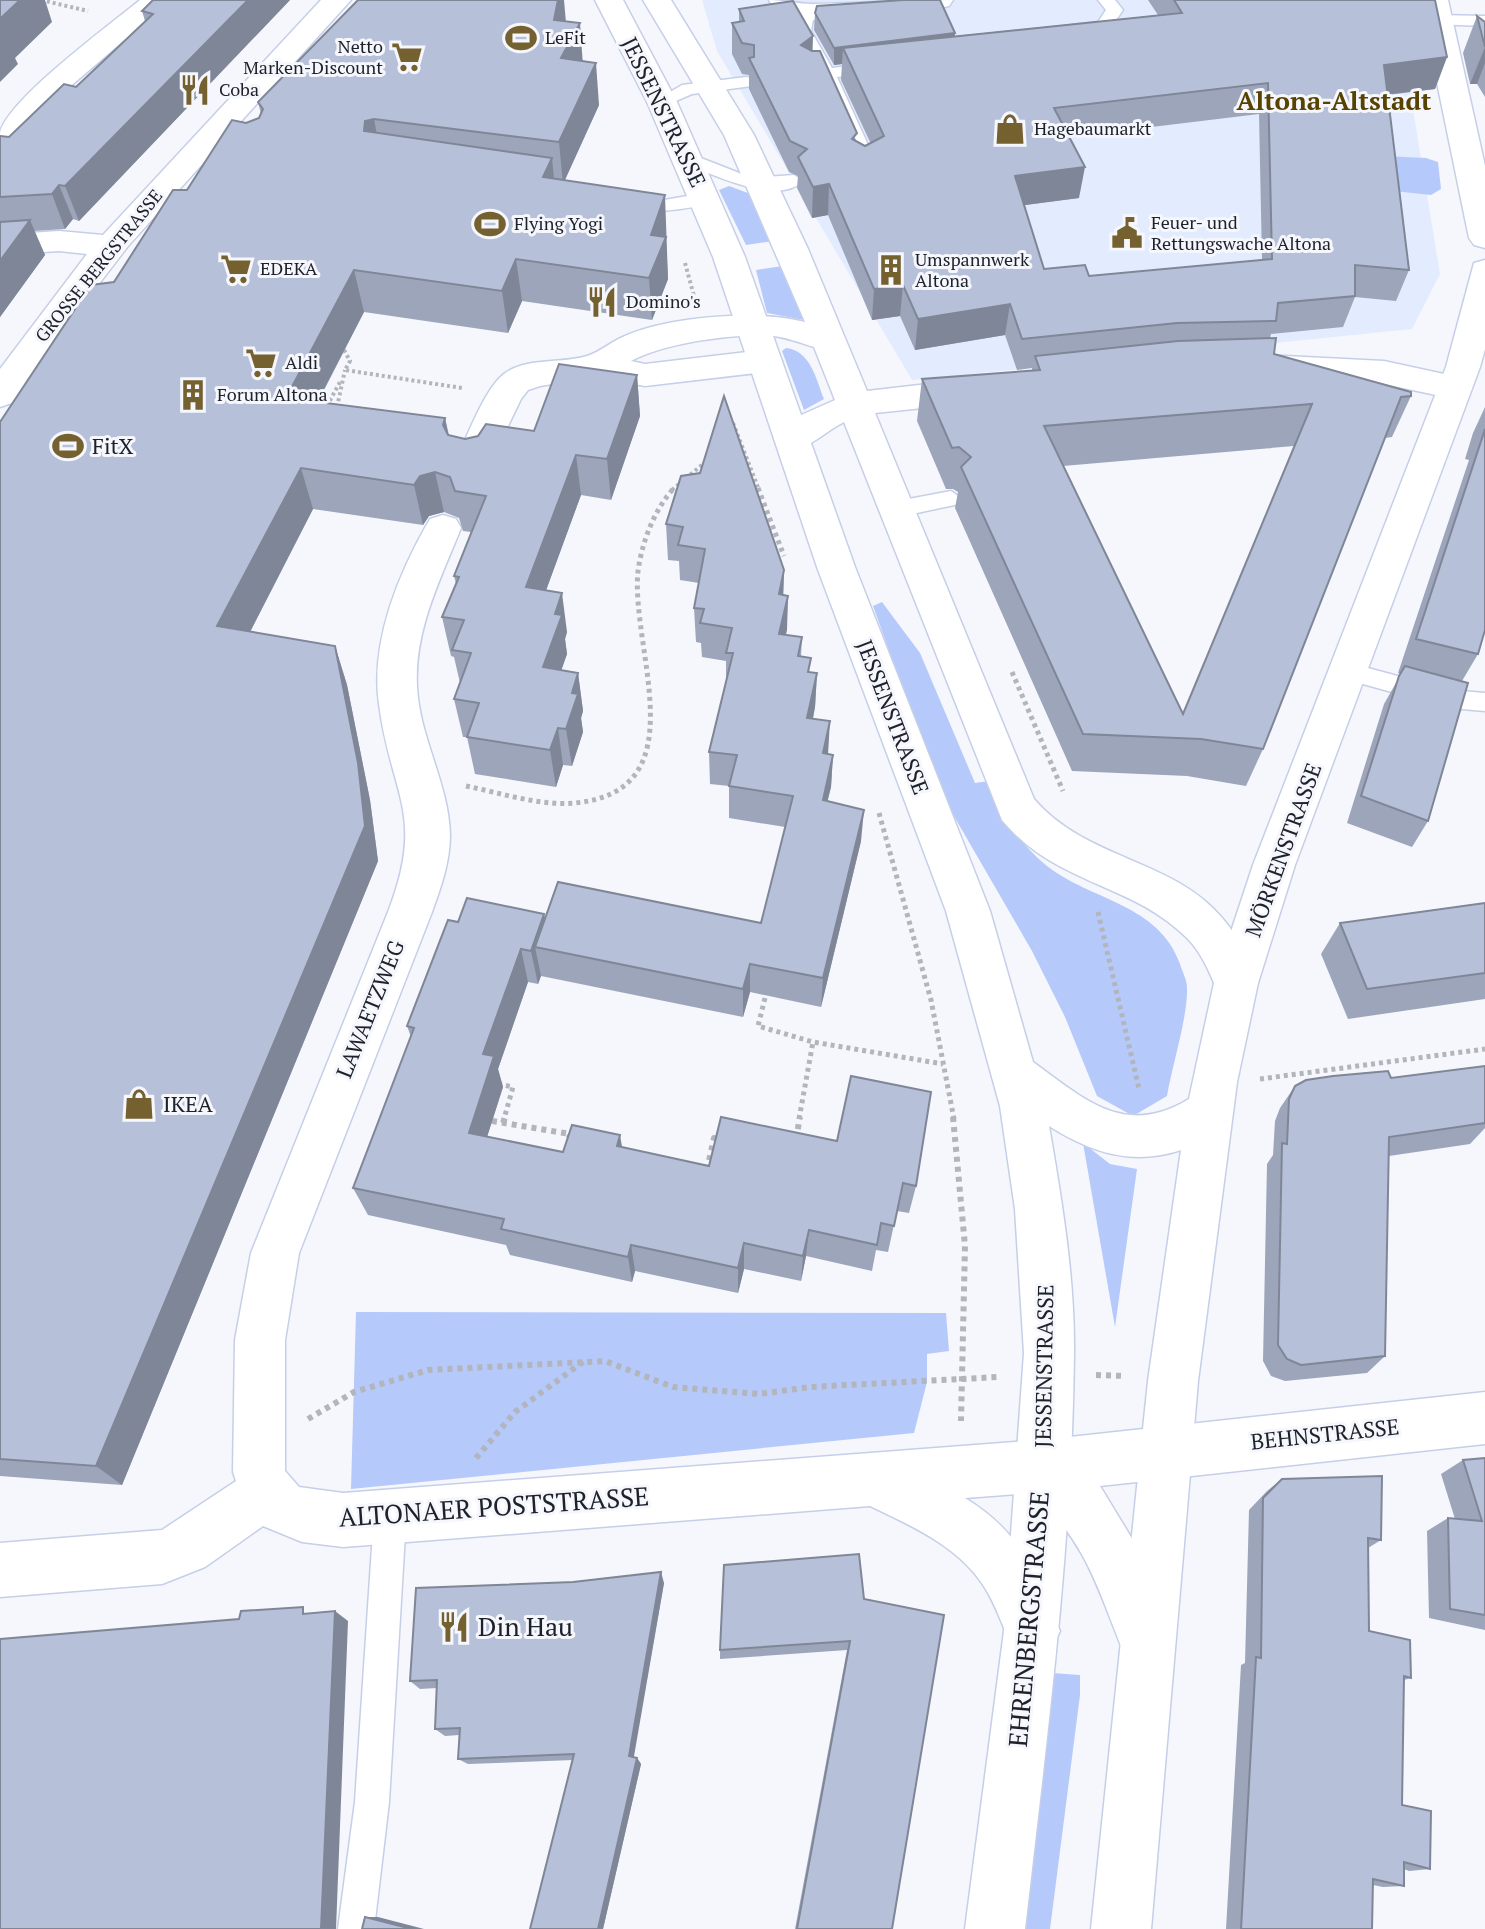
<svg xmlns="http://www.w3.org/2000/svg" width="1485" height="1929" font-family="'PT Serif',serif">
	<rect width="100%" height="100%" fill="#f5f7fc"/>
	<path fill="#e3ebfe" d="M702,0h693l45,274 -28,55 -500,51 -195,-329z"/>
	<g fill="#b5c9fb">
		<path d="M1384,156l42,2 12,4 3,27 -10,6 -46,-5z"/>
		<path d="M729,186l27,10 24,44 -34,5 -27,-55z"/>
		<path d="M790,265l14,55 -37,-7 -11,-43z"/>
		<path d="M786,348c25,3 30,31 38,51l-20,11 -22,-59z"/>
		<path d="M882,602l38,51 55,130 15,-2c14,34 27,61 57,85 45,35 112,38 133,98 2,7 7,16 7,24 1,28 -15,78 -20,108l-34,20 -36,-20 -32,-79 -33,-66 -92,-159 -67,-186z"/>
		<path d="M1083,1143l27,21 27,5 -22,158z"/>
		<path d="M356,1312l590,1 3,38 -22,3v28l-13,51 -563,56z"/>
		<path d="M1052,1673l28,2v20l-30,234h-26z"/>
	</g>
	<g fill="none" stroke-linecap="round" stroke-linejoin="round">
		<defs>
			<g id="lane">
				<path d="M1098,0h17l8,10 -14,20 -38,3v-8l27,-3 8,-12z"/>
				<path d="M806,8l8,5 -3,18 21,37 44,-5 9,5 -9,5 -39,4 42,92 -3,4 -16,1v-8l-39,-87 -9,1 -9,-5 13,-6 -21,-38 3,-18z"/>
				<path d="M1438,15l47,1v10l-53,-2v-8z"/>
				<path d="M746,77l6,1v8l-60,8 -30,13 -9,-5 29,-17z"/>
				<path d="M688,153l64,25 42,-3 9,6c-25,26 -94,-8 -121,-19v-8z"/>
				<path d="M705,193l9,6 -2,4c-22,5 -73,16 -90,-1l9,-6 33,4z"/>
				<path d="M951,491l11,8 -3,5 -61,13 -11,-8 11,-8z"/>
				<path d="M1349,663l101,27 35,3v18l-35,-3 -109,-30 -4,-6 4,-6z"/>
				<path d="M390,1501l11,5 5,11 -17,285 -15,127h-36l17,-127 19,-285 5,-11z"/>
			</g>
			<g id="street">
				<path d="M140,0h31l-112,96 -25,29 -23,36 -11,3c0,-10 0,-22 0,-31 7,-33 111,-109 140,-133z"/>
				<path d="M321,0h30l-223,246 -79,103 -37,54 -12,4v-38l87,-115 -28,-3 -59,4v-20l59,-4 44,4z"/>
				<path d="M643,0h28l83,135 54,114 59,142 113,-13 12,4 5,8 -5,8 -12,4 -105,11 159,386c52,61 140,60 189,120 16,18 25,42 35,64l-6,14 -16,5 -16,-5c-9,-21 -17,-43 -33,-59 -56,-56 -130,-52 -185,-118l-158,-398c-22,11 -39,33 -64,26l-6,-9 25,-23 36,-16 -21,-53c-13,-4 -28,-10 -42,-11 -39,-3 -107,7 -141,25l14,3 120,-14 12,3 5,8 -5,8 -12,3 -120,14 -50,-9 -55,9 -12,4 -7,9 -36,75 -13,3 -13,-3 -5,-9c11,-23 30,-76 50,-91 22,-17 57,-10 83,-18 13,-4 25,-15 38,-20 46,-20 132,-26 180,-14l-81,-187z"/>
				<path d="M769,0c15,0 30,4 44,4 47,-1 93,-4 140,-4l-4,6 -10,2 -133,13 -31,-10z"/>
				<path d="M1263,355l121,6 83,18 5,8 -5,8 -12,4 -71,-15 -133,-10 -5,-8 5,-8z"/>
				<path d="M443,515l13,4 5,9c-20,50 -47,102 -44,158 2,51 32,98 33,149 0,27 -9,52 -18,77l-133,341 -14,87v131l14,16 44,6 699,-53 443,-48v52l-385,42 37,61 36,92 -9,19 -19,9 -19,-9c-28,-67 -37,-113 -93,-165l-68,5c57,35 70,74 95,133l-9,19 -19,9 -19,-9c-9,-20 -16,-43 -28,-62 -25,-41 -73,-62 -115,-82l-527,41 -41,-5 -39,-16 -58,41 -43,17 -162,13v-54l162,-13 74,-49 -3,-9 2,-132 16,-87 137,-341c38,-98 3,-116 -9,-208 -9,-62 20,-132 51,-185z"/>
			</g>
			<g id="secondary">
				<path d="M595,0h28l54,102 68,155 110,310 135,344 43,151c52,38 92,76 156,37l25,-116 39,-118 193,-498 28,-104 11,-3v89l-5,18 -185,498 -37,118 -21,99 -39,299 -47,548h-60l57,-548 33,-231c-49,16 -89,3 -132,-24 13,75 26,153 25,229 -2,192 -27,383 -49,574h-60l39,-298 20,-278 -9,-144 -15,-103 -54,-195 -129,-344 -104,-310 -66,-155z"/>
				<path d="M1420,0h28l37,166v82l-11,-3 -5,-7z"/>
			</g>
		</defs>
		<use href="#lane" stroke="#c5cfe8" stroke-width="3"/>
		<use href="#street" stroke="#c5cfe8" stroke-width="3"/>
		<use href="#secondary" stroke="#c5cfe8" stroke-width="3"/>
		<g stroke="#b2b5bb" stroke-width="4" stroke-dasharray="3 3" stroke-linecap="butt">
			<path d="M41,0l47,11"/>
			<path d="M685,263l9,33"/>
			<path d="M344,350l6,11 -5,9 117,18"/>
			<path d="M327,406l13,-24"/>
			<path d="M337,407l8,-37"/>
			<path d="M733,423l26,67"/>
			<path d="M672,490l37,-31"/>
		</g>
		<g stroke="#b2b5bb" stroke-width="5" stroke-dasharray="4 4" stroke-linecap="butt">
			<path d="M758,488l26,68"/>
			<path d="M1012,672l51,119"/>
			<path d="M466,786c35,7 73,20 109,17 125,-12 55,-154 63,-232 4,-29 16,-61 36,-83"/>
			<path d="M879,813l52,187 23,119"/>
			<path d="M1098,912l41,177"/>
			<path d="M765,998l-7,28 55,16 130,22"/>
			<path d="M1260,1079l225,-30"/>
			<path d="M498,1084l15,3 -9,32"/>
			<path d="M799,1119l14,-77"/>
		</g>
		<g stroke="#b2b5bb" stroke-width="6" stroke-dasharray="5 5" stroke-linecap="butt">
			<path d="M953,1117l12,129 -4,175"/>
			<path d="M492,1121l78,13 -1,4"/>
			<path d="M503,1123l2,-6"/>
			<path d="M796,1139l4,-22"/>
			<path d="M707,1170l7,-32 5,1"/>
			<path d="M1096,1375l30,1"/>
			<path d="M308,1419l46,-27 74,-22 177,-9 68,26 86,7 51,-7 188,-10"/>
			<path d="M476,1458l39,-46 69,-51"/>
		</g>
		<use href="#lane" fill="#fff" fill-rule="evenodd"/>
		<use href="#street" fill="#fff" fill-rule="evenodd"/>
		<use href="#secondary" fill="#fff" fill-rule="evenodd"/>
	</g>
	<g fill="#9da5ba" fill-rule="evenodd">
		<path d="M290,0l-211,221 -6,-2 -8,10 -31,2 11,24 -45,62v-181l9,1 67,-50 69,-66 -3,-10z"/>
		<path d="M1148,0h287l12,57 -12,32 -47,6 21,175 -13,31 -41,-4 -12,30 -72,7 -1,4 4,16 137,42 -19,41 -7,1 -122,311 -17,37 -59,-10 -115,-5 -117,-263 3,-16 -5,-3h-7l-29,-68 5,-42 110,-8v-3l-15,2 -12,-35 -90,15 -15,-34 -28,4 -44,-105 -16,3 -15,-30 1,-12 -9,-4 -40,-83v-14l-7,-1 -10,-20v-31l7,-1v-13l73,42 45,91 8,4 6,-2 -30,-64 1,-16 -8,1 -20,-35 1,-17 140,20v3l203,-21zM1259,114l3,146 -173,16 -45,-7 -20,-64 55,-7 -10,-61zM1294,446l-111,268 -120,-248z"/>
		<path d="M1477,16l8,6v75l-8,-13h-7l-7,-31z"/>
		<path d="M566,22l17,39 16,44 -34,75 102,57 -1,3 2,39 -16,41 -130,-19 -14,32 -144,-21 -46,90 127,16 4,17 16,4 69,-8 103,-56 3,41 -29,84 -30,-5 -35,95 21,42 -2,7 2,15 -6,16 17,3 5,38 -2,7 2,14 -11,34 -9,-1 -7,22 -81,-13 -8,-37h-4l-9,-38 6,-16 -6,-26 -3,-1 -9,-39 14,-33 -2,-8 17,-44 -8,-1 -4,-13 -15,-6 -15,4 -6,9 -110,-16 -63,123 85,14 12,39 23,115 8,61 -256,624 -122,-9v-1054l187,-232 72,-72 2,-4 -3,-12z"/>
		<path d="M1485,407v223l-7,24 -16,27 -34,140 -16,26 -65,-24 37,-119 17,-30 -3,-1 71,-213 -4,-1 8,-26z"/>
		<path d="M681,476l103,94 -1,25 5,1 -2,39 16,2 -1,20 9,15 7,1 -2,34 -2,12 15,35 5,1 -2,32 -4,14 34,40 -40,166 -71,-15 -7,25 -202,-41 -3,8 -10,-2 -30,87 5,18 -16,50 76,15 59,-5 87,19 12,-49 195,69 -7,27 -12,-2 -9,41 -12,-2 -4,21 -66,-15 -5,25 -57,-12 -6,24 -103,-22 -3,11 -122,-27 -4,-10 -138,-30 -15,-27 58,-151 -4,-11 51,-104 86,-8 1,5 216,4 24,-96 -56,-9v-32l-19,-2 -1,-32 17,-71v-20l-24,-4 -1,-14 -5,-1 -2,-34 5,-25 -19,-3 -1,-19 -11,-1 -2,-36z"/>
		<path d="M1485,903v96l-137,20 -27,-65 19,-31z"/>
		<path d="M1485,1066v62l-15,16 -81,12 -4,200 -18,17 -82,8 -14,-5 -8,-15 4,-197 6,-9 2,-34 5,-13 15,-22 96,-8z"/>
		<path d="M1485,1458v172l-56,-12 -2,-87 21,-13 7,1 -14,-45 22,-14z"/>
		<path d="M1282,1479l99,61 -13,8 1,83 42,47 -7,2 -2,125 28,64 -21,2 -5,-2v17l-21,1 -10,-2 -1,44h-146l15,-264 4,-2 4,-153 18,-19z"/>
		<path d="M859,1554l33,375h-97l52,-279 -127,9v-9z"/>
		<path d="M664,1583l-31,174 4,1 4,6 -38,165h-73l43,-169 -105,4 -10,-5 1,-24 -14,1 -10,-7 2,-41 -17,1 -10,-8z"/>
	</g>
	<g fill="#7f8697">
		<path d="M20,0h25l7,22 -37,36 3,6 -18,18v-63z"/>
		<path d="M248,0h42l-211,221 -14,-35z"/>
		<path d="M554,0h10l2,23 -12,-3z"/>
		<path d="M580,23l3,43 -22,-8z"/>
		<path d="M955,33l-2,17 -110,-2 -1,16 -8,1v-17z"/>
		<path d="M813,36l-1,32 -11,-23z"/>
		<path d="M1485,47v16l-8,21h-7z"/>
		<path d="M1447,57l-12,32 -62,7 11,-31z"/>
		<path d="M596,63l3,42 -36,79 -4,-42z"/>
		<path d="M374,119l8,42 -18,-30 1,-10z"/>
		<path d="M552,158l4,42 -13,-23z"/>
		<path d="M1085,167l-6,31 -69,9 5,-31z"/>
		<path d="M829,184l-1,31 -16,3 1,-31z"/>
		<path d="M59,185l14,34 -8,10 -13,-35z"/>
		<path d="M665,195l3,84 -16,41 -3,-42 2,-43z"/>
		<path d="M30,220l15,35 -45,62v-56z"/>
		<path d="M516,259l6,42 -14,32 -6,-42z"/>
		<path d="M354,270l10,42 -66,127 -12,-41z"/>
		<path d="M903,285l-3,31 -28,4 2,-31z"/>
		<path d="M1010,304l-5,31 -90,15 3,-31z"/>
		<path d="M637,375l3,41 -29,84 -4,-41z"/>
		<path d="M445,418l8,41 -10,-34z"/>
		<path d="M576,455l5,40 -48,131 -7,-39z"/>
		<path d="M301,468l12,41 -80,156 -16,-39z"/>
		<path d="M435,472l9,40 -15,4 -6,9 -9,-40 6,-9z"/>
		<path d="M784,570l-1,35 -4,-11z"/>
		<path d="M562,593l5,39 -2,7 2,15 -18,52 -6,-39 12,-53z"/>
		<path d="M788,596l-1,34 -9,38 1,-34z"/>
		<path d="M335,646l12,39 23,115 8,61 -256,624 -26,-19z"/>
		<path d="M578,673l5,38 -2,7 2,14 -11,34 -6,-37 6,-36z"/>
		<path d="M817,673l-2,34 -9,44 1,-33z"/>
		<path d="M830,721l-2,33 -5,-1z"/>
		<path d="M558,728l5,37 -7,22 -6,-37z"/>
		<path d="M833,755l-2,32 -11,45 3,-32z"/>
		<path d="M864,810l-3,31 -40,166 2,-29z"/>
		<path d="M544,914l7,34 -16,-1 6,29 -3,8 -7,-33z"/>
		<path d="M521,949l7,33 -30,87 5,18 -24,75 -10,-29 14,-79z"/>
		<path d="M750,964v28l-7,25v-28z"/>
		<path d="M620,1135l5,29 -8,-18z"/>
		<path d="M809,1230l-3,26 -5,25 2,-25z"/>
		<path d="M744,1243v26l-6,24v-25z"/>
		<path d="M631,1245l4,26 -3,11 -4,-25z"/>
		<path d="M661,1572l3,11 -31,179 -4,-6z"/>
		<path d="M335,1611l13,10 -12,308h-15z"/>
		<path d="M637,1758l4,6 -38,165h-5z"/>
		<path d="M365,1917h13l46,12h-12z"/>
	</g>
	<g fill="#b6c0d8" stroke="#7f8697" stroke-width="2" fill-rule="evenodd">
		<path d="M0,0h20l-20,19z"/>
		<path d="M153,0h95l-183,186 -6,-1 -7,9 -52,3v-61l9,1 55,-53 12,3 77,-73 -11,-3z"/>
		<path d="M358,0h200l-4,20 26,3 -19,35 35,5 -37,79 -185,-23 -9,2 -1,10 188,27 -9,19 122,18 -14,40 15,2 -17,41 -133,-19 -14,32 -148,-21 -68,128 159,20 -2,7 5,10 17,4 13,-3 8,-12 48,7 25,-67 78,11 -30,84 -31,-4 -50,132 36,6 -7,21 7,1 -19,52 35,6 -6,20 6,1 -12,35 -8,-1 -8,22 -83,-13 12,-34 -25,-4 17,-46 -19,-3 12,-30 -22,-3 17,-40 -5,-1 32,-80 -31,-5 -5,-14 -15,-5 -15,4 -6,9 -113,-17 -84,158 118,20 23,117 7,63 -269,640 -96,-7v-1037l91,-137 23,-3 59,-92h14l45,-70 14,3 13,-5 4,-9 -5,-7z"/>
		<path d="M903,0h37l15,33 -121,15 -19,-35 2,-7z"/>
		<path d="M1174,0h261l12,57 -63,8 25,205 -54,-5v31l-77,7 -2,18 -99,2 -155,16 -12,-35 -92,15 -15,-34 -29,4 -45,-105 -16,3 -15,-30 9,-8 -17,-8 -41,-83 5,-1v-12l-12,-2 -10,-20 12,-2 -5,-12 54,-8 20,35 -12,9 11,6h8l37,82 -5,6 13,7 19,-10 -41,-88 339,-35zM1268,83l4,176 -183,17 -4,-11 -41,4 -29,-93 70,-9 -31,-59z"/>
		<path d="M1477,16l8,6v25z"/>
		<path d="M30,220l-30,41v-39z"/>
		<path d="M1276,338l-2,16 137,38v4l-10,1 -138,352 -62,-10 -118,-5 -122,-267 10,-10 -12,-10 -7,1 -30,-69 118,-9 -5,-14 143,-15zM1312,404l-129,310 -139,-288z"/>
		<path d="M724,396l60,174 -5,24 9,2 -9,38 23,3 -4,19 13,2 -3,14 9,1 -10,45 23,3 -7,32 10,2 -10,45 41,10 -41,168 -73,-14 -7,25 -208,-42 23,-65 203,41 32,-127 -64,-10 8,-31 -28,-3 24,-99h-7l6,-25 -32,-5 4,-14 -10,-1 11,-59 -27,-4 5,-18 -17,-3 15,-48 19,-3z"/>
		<path d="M1485,429v201l-7,24 -62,-15z"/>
		<path d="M1405,666l63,17 -40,138 -67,-25 38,-120z"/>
		<path d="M467,898l77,16 -13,37 -10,-2 -38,105 11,2 -25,77 94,19 9,-27 48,10 -3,11 92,20 12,-49 116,24 14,-65 80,16 -15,94 -13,-3 -9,43 -13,-3 -4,22 -68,-15 -6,26 -59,-13 -6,25 -107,-23 -3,12 -127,-28 3,-10 -151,-31 61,-160 -7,-2 41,-106 10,2z"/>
		<path d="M1485,903v70l-118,16 -27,-66z"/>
		<path d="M1485,1066v57l-96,14 -4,219 -84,9 -14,-6 -9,-14 4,-202 5,1 2,-45 6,-13 11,-6 27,-4 55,-5 3,7z"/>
		<path d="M1485,1458v157l-35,-6 -2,-91 34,3 -19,-61z"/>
		<path d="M1382,1476l-1,64 -13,-2 1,93 41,9 1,38 -7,-2 -2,129 29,6 -1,58 -26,-7v24l-31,-7 -1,50h-131l15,-272 5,1 2,-160 19,-19z"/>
		<path d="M859,1554l5,45 80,16 -52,314h-95l53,-288 -130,9 4,-85z"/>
		<path d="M661,1572l-32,184 8,2 -39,171h-68l44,-175 -116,5 2,-31 -25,1 2,-49 -27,1 6,-93 157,-6z"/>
		<path d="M303,1607v7l32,-3 -14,318h-321v-290l239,-20 2,-8z"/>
		<path d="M365,1917l47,12h-50z"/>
	</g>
	<defs>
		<symbol id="stadium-bare" viewBox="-9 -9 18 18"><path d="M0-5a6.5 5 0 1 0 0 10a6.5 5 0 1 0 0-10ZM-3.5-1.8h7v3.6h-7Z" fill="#756130" stroke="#f5f7fc" stroke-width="2.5" paint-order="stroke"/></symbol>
		<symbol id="supermarket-bare" viewBox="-9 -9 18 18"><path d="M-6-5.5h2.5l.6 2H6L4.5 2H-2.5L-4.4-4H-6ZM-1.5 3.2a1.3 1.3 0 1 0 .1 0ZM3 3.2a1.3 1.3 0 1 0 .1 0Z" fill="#756130" stroke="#f5f7fc" stroke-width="2.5" paint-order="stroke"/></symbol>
		<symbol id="restaurant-bare" viewBox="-9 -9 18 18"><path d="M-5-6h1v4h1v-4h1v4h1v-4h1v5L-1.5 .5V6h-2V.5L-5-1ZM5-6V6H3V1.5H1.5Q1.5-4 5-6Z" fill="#756130" stroke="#f5f7fc" stroke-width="2.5" paint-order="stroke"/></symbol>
		<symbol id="shop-bare" viewBox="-9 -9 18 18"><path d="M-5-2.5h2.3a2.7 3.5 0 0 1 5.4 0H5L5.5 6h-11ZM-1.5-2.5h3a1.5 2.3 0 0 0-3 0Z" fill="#756130" stroke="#f5f7fc" stroke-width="2.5" paint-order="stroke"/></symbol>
		<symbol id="civic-bare" viewBox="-9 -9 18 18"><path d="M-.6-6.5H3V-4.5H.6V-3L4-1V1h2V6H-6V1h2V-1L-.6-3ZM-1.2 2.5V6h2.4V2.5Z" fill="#756130" stroke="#f5f7fc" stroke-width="2.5" paint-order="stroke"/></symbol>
		<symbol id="building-bare" viewBox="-9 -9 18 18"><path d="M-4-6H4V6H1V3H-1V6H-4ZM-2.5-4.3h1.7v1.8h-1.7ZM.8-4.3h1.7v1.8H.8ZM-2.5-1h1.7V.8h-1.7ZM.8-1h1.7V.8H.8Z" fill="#756130" stroke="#f5f7fc" stroke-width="2.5" paint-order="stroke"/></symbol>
	</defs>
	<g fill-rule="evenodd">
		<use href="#stadium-bare" x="499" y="16" width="44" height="44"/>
		<use href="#supermarket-bare" x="385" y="35" width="44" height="44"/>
		<use href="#restaurant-bare" x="173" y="68" width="44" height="44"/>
		<use href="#shop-bare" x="988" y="107" width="44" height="44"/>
		<use href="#stadium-bare" x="468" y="202" width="44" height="44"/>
		<use href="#civic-bare" x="1105" y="211" width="44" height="44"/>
		<use href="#supermarket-bare" x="214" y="247" width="44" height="44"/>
		<use href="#building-bare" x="869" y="248" width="44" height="44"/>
		<use href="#restaurant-bare" x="580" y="280" width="44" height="44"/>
		<use href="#supermarket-bare" x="239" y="341" width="44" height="44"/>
		<use href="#building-bare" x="171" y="373" width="44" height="44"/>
		<use href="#stadium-bare" x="46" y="424" width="44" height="44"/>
		<use href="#shop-bare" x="117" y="1082" width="44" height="44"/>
		<use href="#restaurant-bare" x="432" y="1605" width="44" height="44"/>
	</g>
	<g text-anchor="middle" stroke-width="6" stroke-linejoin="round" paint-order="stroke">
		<g font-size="18" fill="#1d212a" stroke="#f5f7fc" text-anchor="start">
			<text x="545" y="44">LeFit</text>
			<text x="383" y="53" text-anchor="end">Netto<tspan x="383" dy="21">Marken-Discount</tspan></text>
			<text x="219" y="96">Coba</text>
			<text x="1034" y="135">Hagebaumarkt</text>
			<text x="1151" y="229">Feuer- und<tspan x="1151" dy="21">Rettungswache Altona</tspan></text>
			<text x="514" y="230">Flying Yogi</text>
			<text x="915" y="266">Umspannwerk<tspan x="915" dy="21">Altona</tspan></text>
			<text x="260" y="275">EDEKA</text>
			<text x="626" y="308">Domino's</text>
			<text x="285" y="369">Aldi</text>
			<text x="217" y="401">Forum Altona</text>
		</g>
		<g font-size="18" fill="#1d212a" stroke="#f5f7fc">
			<text transform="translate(99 266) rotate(-51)" y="6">GROSSE BERGSTRASSE</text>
		</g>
		<g font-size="22" fill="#1d212a" stroke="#f5f7fc">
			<text transform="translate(664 112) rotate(64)" y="8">JESSENSTRASSE</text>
			<text transform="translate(893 717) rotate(69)" y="8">JESSENSTRASSE</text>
			<text transform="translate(1283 850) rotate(-70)" y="8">MÖRKENSTRASSE</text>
			<text transform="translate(370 1009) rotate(-68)" y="8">LAWAETZWEG</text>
			<text transform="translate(1044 1366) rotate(-89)" y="8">JESSENSTRASSE</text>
			<text transform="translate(1325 1434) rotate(-6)" y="8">BEHNSTRASSE</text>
		</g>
		<g font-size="22" fill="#1d212a" stroke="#f5f7fc" text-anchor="start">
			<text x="92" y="454">FitX</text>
			<text x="163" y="1112">IKEA</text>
		</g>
		<g font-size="26" font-weight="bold" fill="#574200" stroke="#f5f7fc">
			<text x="1334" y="110">Altona-Altstadt</text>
		</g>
		<g font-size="26" fill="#1d212a" stroke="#f5f7fc">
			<text transform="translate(494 1507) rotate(-4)" y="9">ALTONAER POSTSTRASSE</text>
			<text transform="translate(1029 1619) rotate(-85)" y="9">EHRENBERGSTRASSE</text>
		</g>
		<g font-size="26" fill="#1d212a" stroke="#f5f7fc" text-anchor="start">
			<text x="478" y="1636">Din Hau</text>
		</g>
	</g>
</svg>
